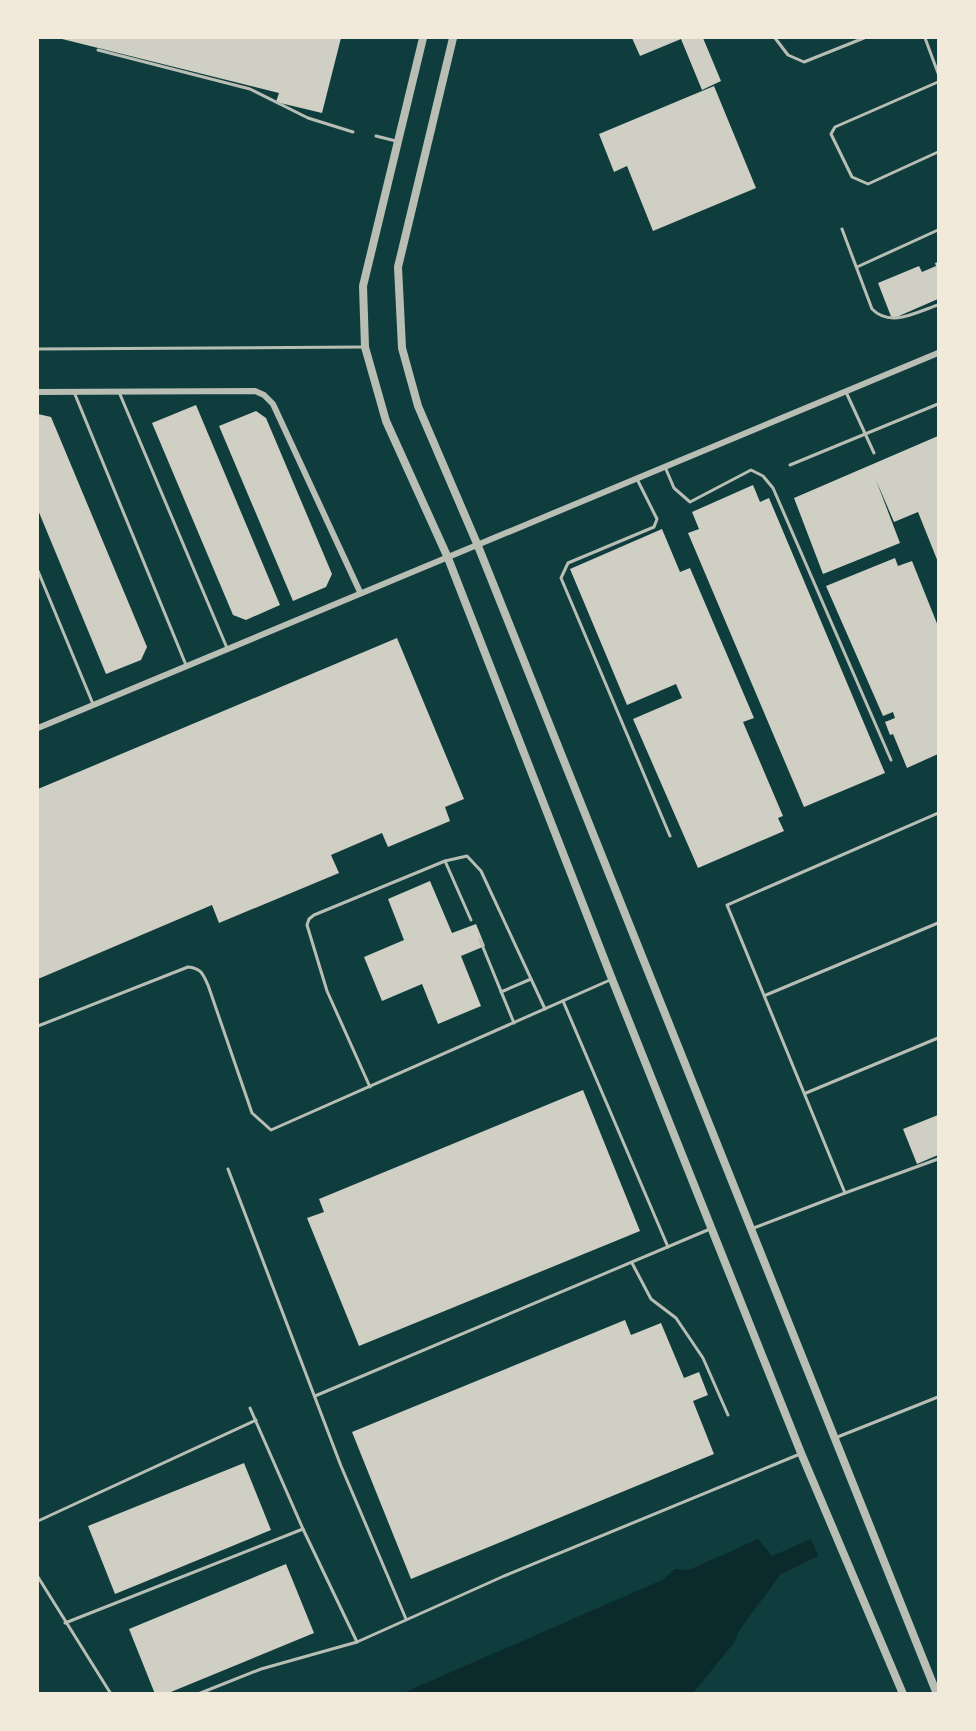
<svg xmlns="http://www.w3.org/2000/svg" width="976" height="1731" font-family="'Varela Round',sans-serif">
	<rect width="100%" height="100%" fill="#0f3d3e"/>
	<path fill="#0a2a2b" d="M758,1539l14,17 39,-17 7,17 -38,19 -41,56 -6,13 -40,49h-290l259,-113 13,-11 14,1z"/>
	<g fill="#cfcfc3">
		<path d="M58,38h283l-19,75 -46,-11 3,-9z"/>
		<path d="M632,38h71l18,43 -19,9 -21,-51 -41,17z"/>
		<path d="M714,86l42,102 -103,43 -26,-65 -13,6 -15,-38z"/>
		<path d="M938,262v37l-46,20 -14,-36 41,-17 3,6 14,-6 -1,-3z"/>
		<path d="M196,405l84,200 -34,15 -13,-5 -81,-192z"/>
		<path d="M256,411l10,7 66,156 -6,13 -33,14 -74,-175z"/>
		<path d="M38,414l13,3 96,230 -6,13 -35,14 -68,-164z"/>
		<path d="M938,436v126l-20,-50 -24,10 -18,-42 24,63 -77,31 -29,-76z"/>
		<path d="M753,485l7,17 9,-4 116,275 -81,34 -116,-274 11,-4 -7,-17z"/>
		<path d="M662,529l18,43 10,-4 64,150 -11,4 40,94 -5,2 6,13 -86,37 -65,-149 49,-21 -6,-14 -49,21 -57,-136z"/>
		<path d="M895,558l3,8 14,-5 26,65v128l-31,14 -14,-34 -3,1 -5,-13 10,-4 -2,-6 -10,4 -57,-130z"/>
		<path d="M397,638l67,161 -19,8 5,14 -62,26 -6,-14 -51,22 8,18 -120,50 -7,-18 -174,74v-190z"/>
		<path d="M430,881l22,52 24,-9 9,22 -24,10 20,50 -43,18 -16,-40 -40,17 -18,-44 40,-17 -16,-41z"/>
		<path d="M583,1090l57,141 -281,115 -52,-128 17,-6 -5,-13z"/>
		<path d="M938,1115v40l-21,9 -14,-35z"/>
		<path d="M625,1320l6,15 30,-12 23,55 15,-6 9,23 -15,6 21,53 -303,125 -59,-147z"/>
		<path d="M244,1463l27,67 -156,64 -27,-68z"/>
		<path d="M286,1564l28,69 -148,61h-11l-26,-65z"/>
	</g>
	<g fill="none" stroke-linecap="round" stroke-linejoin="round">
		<g stroke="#b8beb3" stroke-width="3">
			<path d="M775,38l13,17 16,7 60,-24"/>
			<path d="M925,38l13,35"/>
			<path d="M98,50l152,39 58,29 45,14"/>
			<path d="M938,82l-103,45 -4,7 21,43 16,7 70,-32"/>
			<path d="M376,136l20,5"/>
			<path d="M842,229l30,80c19,19 44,3 66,-4"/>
			<path d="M857,267l81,-37"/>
			<path d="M38,349l325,-2"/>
			<path d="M74,392l112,273"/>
			<path d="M119,392l108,256"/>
			<path d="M846,392l28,61"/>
			<path d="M790,465l148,-61"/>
			<path d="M665,467l9,21 16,14 61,-32 12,6 10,12 118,272"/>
			<path d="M637,479l20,40 -3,8 -86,36 -7,15 109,258"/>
			<path d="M38,571l55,133"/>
			<path d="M445,861l26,59"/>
			<path d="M480,940l34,83"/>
			<path d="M501,992l30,-13"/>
			<path d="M766,995l172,-72"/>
			<path d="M563,1001l105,246"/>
			<path d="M38,1026l150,-59c13,1 15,7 20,18l44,128 19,17 339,-150"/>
			<path d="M370,1087l-43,-96 -20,-66 2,-6 5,-4 131,-54 22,-5 14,15 64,138"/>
			<path d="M806,1093l132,-55"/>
			<path d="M228,1169l113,297 65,153"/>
			<path d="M845,1193l93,-34"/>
			<path d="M751,1229l94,-36 -118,-288 211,-92"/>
			<path d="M632,1263l19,36 25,19 27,40 25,57"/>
			<path d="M315,1396l395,-167"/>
			<path d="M250,1408l53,121 54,113 147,-66 296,-122"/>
			<path d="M835,1438l103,-41"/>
			<path d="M38,1521l218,-101"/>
			<path d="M38,1577l73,117"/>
			<path d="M65,1623l238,-94"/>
			<path d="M198,1694l63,-25 96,-27"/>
		</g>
		<g stroke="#b8beb3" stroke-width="6">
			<path d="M38,392l217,-1 9,4 9,9 87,188"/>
			<path d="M38,728l900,-375"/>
		</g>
		<g stroke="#b8beb3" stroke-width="8">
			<path d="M423,38l-60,248 2,61 21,74 62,137 164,421 189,474 102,241"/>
			<path d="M453,38l-55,229 4,81 16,58 60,140 459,1148"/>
		</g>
	</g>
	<rect width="976" height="1731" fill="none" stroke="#f1e9da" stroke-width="78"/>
</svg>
